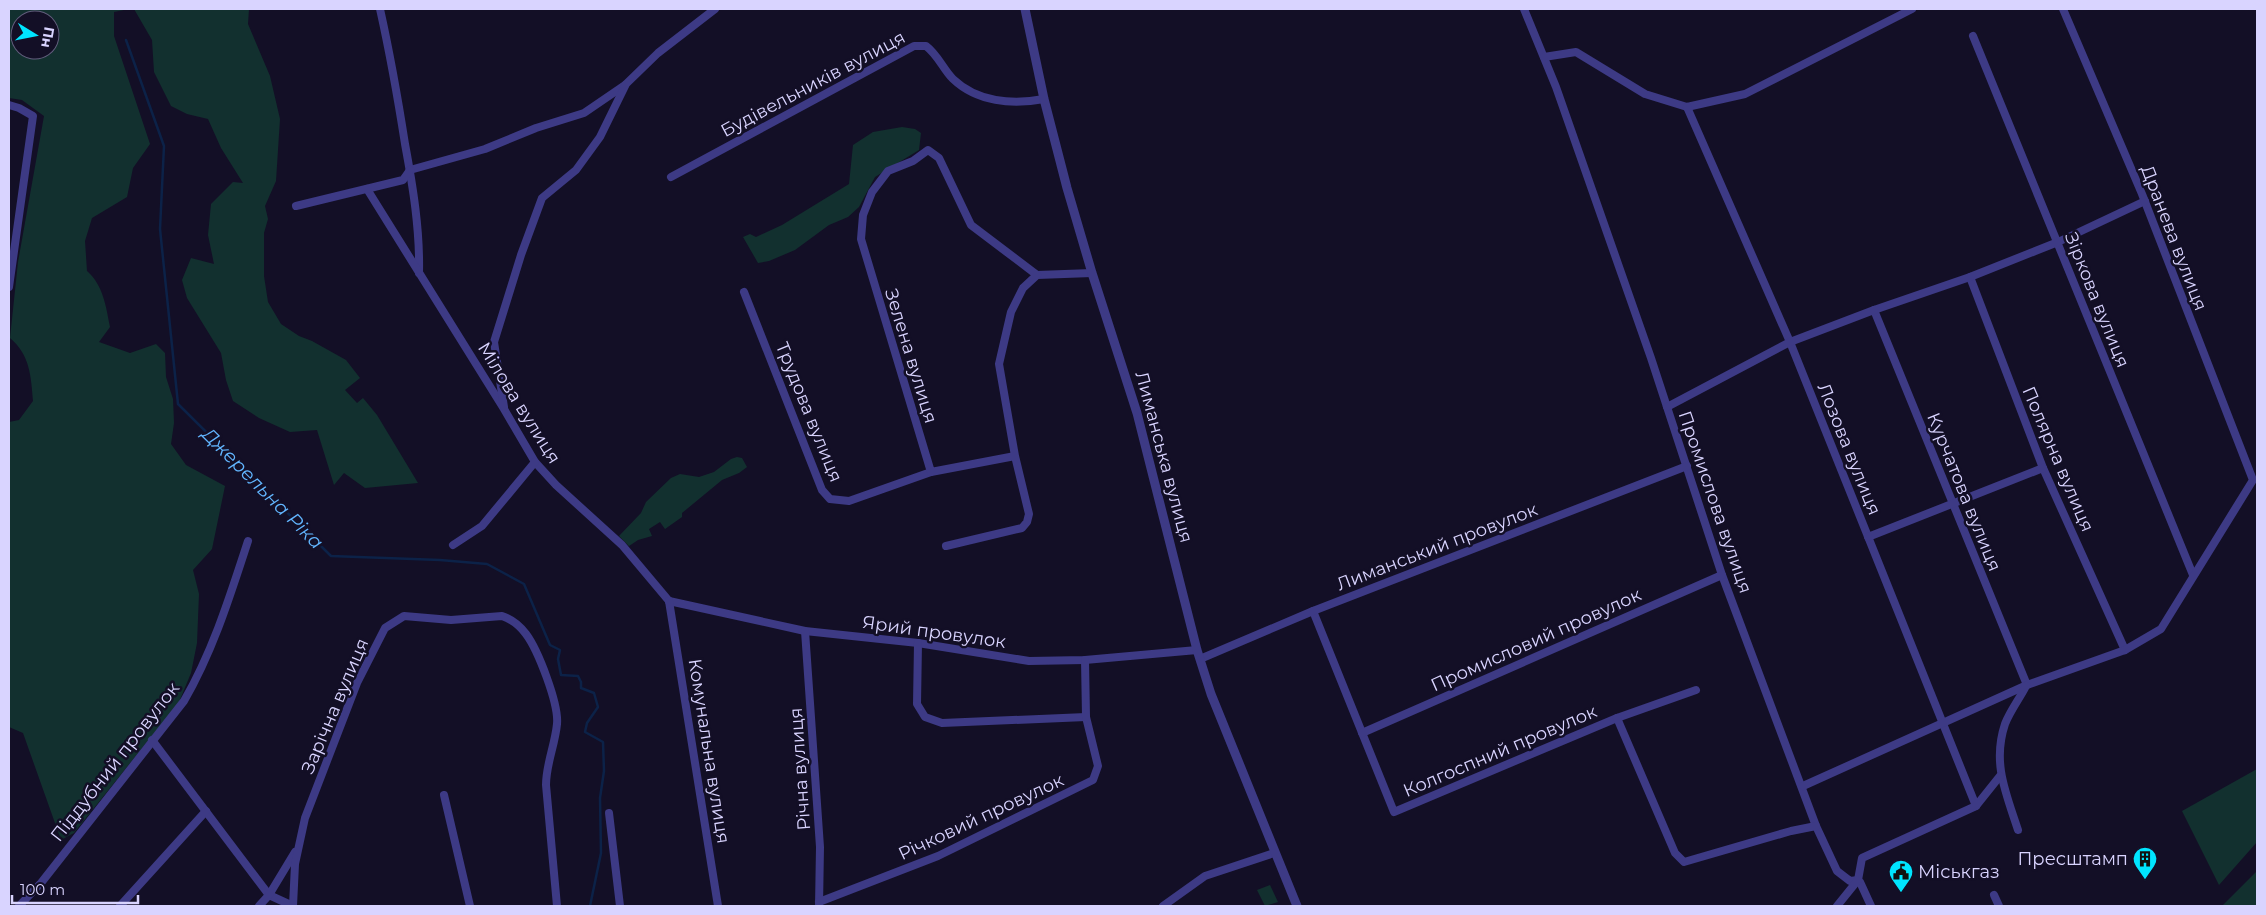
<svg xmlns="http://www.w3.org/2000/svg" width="2266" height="915" font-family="Montserrat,sans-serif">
	<rect width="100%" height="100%" fill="#130f26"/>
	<g fill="#12302f" fill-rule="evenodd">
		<path d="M9,9h120l-15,3v24l36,108 -17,24 -6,29 -35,21 -7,23 2,30c16,14 19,35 23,56l-11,15 31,11 26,-9 9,9 1,24 7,22 1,24 -3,21 15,21 39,21 -13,63 -19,21 6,24 -2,49 -6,30 -12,29 -105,131 -13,7 -38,-107 -14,-6v-305l10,-2 14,-19c-2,-25 -3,-46 -23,-63l8,-76 26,-146 -22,-16 -13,-2zM20,20h30v30h-30z"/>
		<path d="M134,9h115l-1,15 22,52 10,43 -4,62 -11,25 3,13 -4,14v43l4,26 13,22 18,12 13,5 34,19 14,18 -15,12 12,13 6,-5 14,17 41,68 -53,5 -21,-15 -10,12 -17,-55 -27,2 -31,-14 -26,-17 -7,-21 -5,-27 -34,-55 -5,-18 9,-22 23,6 -6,-29 3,-31 22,-22 10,1 -22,-35 -13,-29 -21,-5 -16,-8 -17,-34 -2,-32z"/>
		<path d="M902,127l13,2 6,4 -2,17 -44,27 -16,30 -11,10 -19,8 -34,25 -26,11 -11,2 -15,-26 7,-3 6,3 26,-12 67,-41 4,-39 20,-13z"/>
		<path d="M737,457l5,1 5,9 -8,6 -17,7 -40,33v4l-17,12 -5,-7 -11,7 3,7 -14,4 -9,6 -10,-10 22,-23 5,-11 25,-24 9,-4 19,3 15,-5 17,-13z"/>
		<path d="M2257,769v73l-38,43 -37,-74z"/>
		<path d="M2257,871v35h-35z"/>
		<path d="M1270,885l8,17 -13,4 -8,-16z"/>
	</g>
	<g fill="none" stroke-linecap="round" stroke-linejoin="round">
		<path stroke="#0c2248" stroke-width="2.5" d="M126,40l38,106 -4,83 18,175 153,152 109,4 47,4 37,20 26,61 10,5 -2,9 3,16 17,1 3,6v6l13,5 4,14 -11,16 -2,9 18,10 1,29 -4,27 1,55 -11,53"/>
		<g stroke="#3d3a85" stroke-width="8">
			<path d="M380,9c10,45 18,90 25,135 8,43 15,86 14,129"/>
			<path d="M1524,9l32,78 95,271 71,217 94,251 21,45 13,10 8,-1 2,2 11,24"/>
			<path d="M1973,36l220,539"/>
			<path d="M1544,57l32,-5 69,42 42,13 58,-13 167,-85"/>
			<path d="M9,105l10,3 14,8 -24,171"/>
			<path d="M1687,107l103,235 186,464"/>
			<path d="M410,170l75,-21 51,-21 48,-15 41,-28"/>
			<path d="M671,177l243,-131h12c12,9 17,23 27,33 24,23 59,26 91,20"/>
			<path d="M367,189l137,220 31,53 21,23 66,60 47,56"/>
			<path d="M296,206l107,-26 7,-10"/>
			<path d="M1037,275l55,-2"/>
			<path d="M1970,277l73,191 82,182"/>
			<path d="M744,292l78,198 8,9 19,2 82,-29"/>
			<path d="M1874,310l153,375"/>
			<path d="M504,407l-10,-65 27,-87 21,-57 34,-28 24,-33 26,-53 32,-31 57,-44"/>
			<path d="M1667,407l123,-65 84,-32 96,-33 88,-35 87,-41"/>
			<path d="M1868,537l175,-69"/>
			<path d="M453,545l29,-19 53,-64"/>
			<path d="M946,546l76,-18 5,-6 2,-8 -14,-58 -16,-92 12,-52 12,-24 14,-13 -66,-50 -32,-67 -11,-8 -15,11 -25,10 -16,21 -9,23 -2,24 70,233 84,-16"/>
			<path d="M669,601l136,30 113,12 111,18 56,-1 112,-10"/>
			<path d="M669,601l49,305"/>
			<path d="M1313,611l81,201 223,-94 79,-28"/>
			<path d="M805,631l15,216 -1,59"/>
			<path d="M918,643l-1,61 8,13 17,6 144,-6"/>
			<path d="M1200,659l113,-48 374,-145"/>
			<path d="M1617,718l58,135 9,9 107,-31 25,-5"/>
			<path d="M1362,733l360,-158"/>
			<path d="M152,740l117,155 24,11"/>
			<path d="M1803,786l224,-101 98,-35 36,-21 92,-149 -111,-286 -79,-185"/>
			<path d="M444,795l26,111"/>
			<path d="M609,813l11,93"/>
			<path d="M2018,830c-12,-37 -26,-67 -13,-106 5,-13 15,-26 21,-38"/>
			<path d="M1994,895l5,11"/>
			<path d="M819,902l119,-46 155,-76 5,-14 -12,-49 -1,-57"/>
			<path d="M19,906l22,-23 143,-182c29,-50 46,-105 64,-160"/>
			<path d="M120,906l86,-95"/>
			<path d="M259,906l10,-11 26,-43"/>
			<path d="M293,906l2,-42 10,-46 52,-135 28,-55 19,-12 47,4 51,-4c9,3 18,10 24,18 12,16 33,70 31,90 -2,21 -11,40 -11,61l11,121"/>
			<path d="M1163,906l42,-30 69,-23"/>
			<path d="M1837,906l21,-26 4,-22 114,-52 24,-30"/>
		</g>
		<path stroke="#3d3a85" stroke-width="9" d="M1025,9l19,90 23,89 25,85 45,140 60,237 14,44 86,212"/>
	</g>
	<defs>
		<symbol id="building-pin" viewBox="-11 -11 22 30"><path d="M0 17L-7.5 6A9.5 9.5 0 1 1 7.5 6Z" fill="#00e5ff" stroke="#130f26"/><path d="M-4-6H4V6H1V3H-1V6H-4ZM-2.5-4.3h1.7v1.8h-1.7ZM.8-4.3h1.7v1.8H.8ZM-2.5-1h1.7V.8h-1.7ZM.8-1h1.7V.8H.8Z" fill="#111"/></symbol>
		<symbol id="civic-pin" viewBox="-11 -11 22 30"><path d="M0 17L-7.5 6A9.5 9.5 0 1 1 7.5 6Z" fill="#00e5ff" stroke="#130f26"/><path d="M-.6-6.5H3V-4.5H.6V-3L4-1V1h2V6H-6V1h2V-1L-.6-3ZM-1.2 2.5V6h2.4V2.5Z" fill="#111"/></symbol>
	</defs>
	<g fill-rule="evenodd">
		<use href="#building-pin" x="2131" y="845" width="28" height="38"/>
		<use href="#civic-pin" x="1887" y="858" width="28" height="38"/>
	</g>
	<g text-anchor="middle" stroke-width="5" stroke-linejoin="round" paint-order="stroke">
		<g font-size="18" fill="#d9d4ff" stroke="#130f26">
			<text transform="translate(813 84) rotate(-28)" y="6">Будівельників вулиця</text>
			<text transform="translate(2174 238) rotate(69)" y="6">Дранева вулиця</text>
			<text transform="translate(2097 300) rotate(68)" y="6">Зіркова вулиця</text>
			<text transform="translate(911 356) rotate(73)" y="6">Зелена вулиця</text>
			<text transform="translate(519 403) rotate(58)" y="6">Мілова вулиця</text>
			<text transform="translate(809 412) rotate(68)" y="6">Трудова вулиця</text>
			<text transform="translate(1849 449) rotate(68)" y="6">Лозова вулиця</text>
			<text transform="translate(1164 457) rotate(75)" y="6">Лиманська вулиця</text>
			<text transform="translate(2058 459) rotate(67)" y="6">Полярна вулиця</text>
			<text transform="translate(1964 492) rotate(68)" y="6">Курчатова вулиця</text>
			<text transform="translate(1715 502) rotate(71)" y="6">Промислова вулиця</text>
			<text transform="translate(1437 547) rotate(-21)" y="6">Лиманський провулок</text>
			<text transform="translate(934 632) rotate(8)" y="6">Ярий провулок</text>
			<text transform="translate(1536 640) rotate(-24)" y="6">Промисловий провулок</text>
			<text transform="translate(335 706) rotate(-67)" y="6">Зарічна вулиця</text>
			<text transform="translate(709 751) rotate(81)" y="6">Комунальна вулиця</text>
			<text transform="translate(1500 751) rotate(-23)" y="6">Колгоспний провулок</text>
			<text transform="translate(115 762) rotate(-52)" y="6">Піддубний провулок</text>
			<text transform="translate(800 769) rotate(-94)" y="6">Річна вулиця</text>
			<text transform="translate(981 817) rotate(-25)" y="6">Річковий провулок</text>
		</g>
		<g font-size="18" fill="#d9d4ff" stroke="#130f26" text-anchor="end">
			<text x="2128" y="865">Пресштамп</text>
			<text x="1918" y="878" text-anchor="start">Міськгаз</text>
		</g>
		<g font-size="19" font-style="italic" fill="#62b6ff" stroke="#130f26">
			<text transform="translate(263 488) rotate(45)" y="7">Джерельна Ріка</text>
		</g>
	</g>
	<rect width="2266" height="915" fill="none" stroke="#d9d4ff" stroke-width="20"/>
	<g transform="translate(35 35) rotate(100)"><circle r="24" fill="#130f26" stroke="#625e7d"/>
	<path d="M0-4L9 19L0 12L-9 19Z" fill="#00e5ff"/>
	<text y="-8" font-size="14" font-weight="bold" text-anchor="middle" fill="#d9d4ff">Пн</text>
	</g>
	<path d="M12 895v8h126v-8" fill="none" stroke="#d9d4ff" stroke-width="2.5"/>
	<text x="20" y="895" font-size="15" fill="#d9d4ff" stroke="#130f26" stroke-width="4" paint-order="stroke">100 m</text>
</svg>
